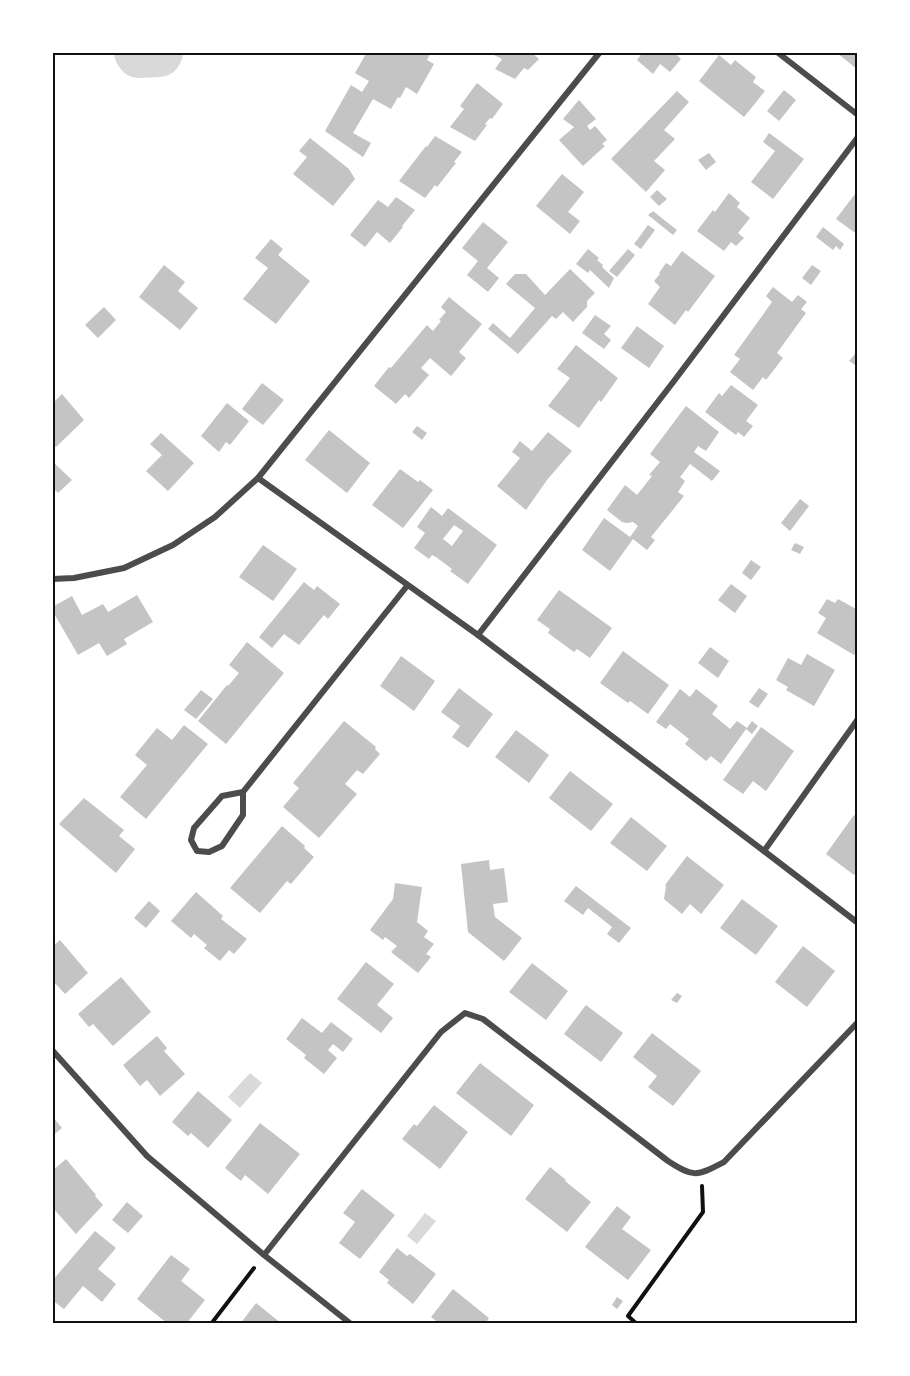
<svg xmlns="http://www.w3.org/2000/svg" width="910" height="1376" font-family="Overpass,sans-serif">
	<rect width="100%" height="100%" fill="#fff"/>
	<g fill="#d9d9d9">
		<path d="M250,1073l12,10 -22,25 -12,-11z"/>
		<path d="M425,1213l11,8 -19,23 -10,-8z"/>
	</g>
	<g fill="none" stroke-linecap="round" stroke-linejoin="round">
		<path stroke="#d9d9d9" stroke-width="46" d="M137,52l2,3 20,-1 1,-2"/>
	</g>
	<g fill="#c4c4c4" fill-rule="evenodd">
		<path d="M367,52h60l3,2 -3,6 7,4 -17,30 -11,-7 -6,11 -2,-1 -7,12 -18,-10 -20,34 18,10 -8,14 -38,-26 26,-46 11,7 7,-11 -14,-8z"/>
		<path d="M488,52h43l8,7 -11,11 -4,-2 -9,11 -20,-10 7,-10z"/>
		<path d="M643,52h34l-1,2 5,5 -11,13 -10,-8 -7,10 -16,-14z"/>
		<path d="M836,52h22v18z"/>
		<path d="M719,55l12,10 4,-5 11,9 10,8 -3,5 12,9 -21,26 -45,-36z"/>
		<path d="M477,83l26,21 -11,15 -2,-1 -5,6 2,1 -12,16 -25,-14 14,-18 -4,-3z"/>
		<path d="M784,90l12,10 -17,21 -12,-10z"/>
		<path d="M677,91l12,11 -25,28 11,9 -21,22 11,9 -19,22 -35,-33z"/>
		<path d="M579,100l17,19 -9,7 3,4 5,-4 12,14 -5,4 3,2 -22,20 -24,-26 15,-13 -11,-8z"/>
		<path d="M769,133l35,26 -31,40 -22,-17 24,-31 -12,-9z"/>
		<path d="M435,136l27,16 -8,10 2,1 -19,24 -2,-2 -10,13 -26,-17 27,-35 1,1z"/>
		<path d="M310,138l39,31 6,10 -22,27 -40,-32 14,-17 -8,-6z"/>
		<path d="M709,153l7,9 -10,8 -8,-10z"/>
		<path d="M562,174l22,18 -16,20 12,9 -10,13 -34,-28z"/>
		<path d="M657,190l10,9 -8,7 -9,-9z"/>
		<path d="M858,190v45l-22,-16z"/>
		<path d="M729,193l11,10 -3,4 13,11 -12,15 6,5 -8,8 -5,-4 -7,9 -27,-20 16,-21 2,2z"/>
		<path d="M396,197l19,13 -13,16 1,1 -13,16 -13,-11 -12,15 -15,-12 28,-35 10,7z"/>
		<path d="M653,211l24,19 -4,5 -25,-20z"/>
		<path d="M483,222l25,20 -21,26 12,10 -11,14 -21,-17 11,-14 -16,-13z"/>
		<path d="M648,225l7,5 -14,19 -7,-5z"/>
		<path d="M823,227l21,17 -4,6 -4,-4 -3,4 -17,-13z"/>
		<path d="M271,239l12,10 -5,6 32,26 -34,43 -33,-25 25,-31 -13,-10z"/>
		<path d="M588,249l11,9 -2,2 6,5 -1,2 12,11 -5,10 -19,-18 -2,3 -12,-9z"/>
		<path d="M628,249l7,6 -18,22 -8,-6z"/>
		<path d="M682,251l33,25 -27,36 -2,-2 -11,15 -27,-21 12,-17 -6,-6 6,-7 -1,-1 7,-10 5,3z"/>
		<path d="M164,265l21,17 -7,9 20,17 -18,22 -41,-33z"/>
		<path d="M812,265l9,6 -10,14 -9,-7z"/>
		<path d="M570,269l25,24 -8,8v6l-14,15 -10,-10 -7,7 -4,-3 -34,38 -30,-25 5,-6 17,15 25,-30 -29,-24 9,-10h11l19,21z"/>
		<path d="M773,287l19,15 6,-7 9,7 -6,7 5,4 -29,40 6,5 -17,22 -3,-3 -10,13 -23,-18 10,-13 -6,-4 38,-53 -6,-6z"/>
		<path d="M449,297l33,27 -23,28 7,6 -15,18 -21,-18 -9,10 8,7 -20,23 -4,-4 -9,10 -22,-18 15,-19 2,1 36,-43 6,6 8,-10 -2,-1 7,-8 -5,-5z"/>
		<path d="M104,307l12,13 -18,18 -13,-13z"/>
		<path d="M595,315l16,11 -7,8 7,6 -7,9 -22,-16z"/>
		<path d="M637,326l27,20 -15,22 -28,-20z"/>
		<path d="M576,345l42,33 -17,24 -2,-2 -20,28 -31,-22 22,-28 -13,-9z"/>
		<path d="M858,350v17l-9,-6z"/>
		<path d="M262,383l22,17 -21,25 -21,-16z"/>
		<path d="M731,385l27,20 -12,16 7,5 -9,11 -6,-5 -2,3 -31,-23 14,-19 3,3z"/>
		<path d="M62,394l22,26 -28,27 -4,-4v-43l2,2z"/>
		<path d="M227,403l22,18 -19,24 -4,-3 -7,10 -18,-16z"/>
		<path d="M686,406l33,26 -13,19 -8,-5 -4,6 26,19 -8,10 -22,-17 -10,13 5,4 -7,11 6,4 -33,41 4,3 -8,10 -14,-11 -23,32 -28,-21 22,-32 26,19 8,-11 -5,-4 -6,1 -5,-1 -15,-12 18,-25 12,10 15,-19 -3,-1 11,-13 -10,-8z"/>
		<path d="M417,426l10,7 -5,7 -10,-8z"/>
		<path d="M329,430l41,33 -23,30 -42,-33z"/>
		<path d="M548,432l24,19 -25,29 -21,30 -29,-24 23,-28 -8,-6 8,-11 12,10z"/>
		<path d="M161,433l33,30 -26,28 -22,-20 16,-16 -12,-11z"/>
		<path d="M52,461l20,19 -14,13 -6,-6z"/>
		<path d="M400,469l18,13 2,-2 13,10 -30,38 -31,-23z"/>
		<path d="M800,499l9,7 -19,25 -9,-8z"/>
		<path d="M431,507l11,9 6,-8 49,37 -29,39 -18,-13 2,-2 -16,-12 -4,-2 -3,4 -15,-11 11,-15 -8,-6zM454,525l9,6 -11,15 -9,-7z"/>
		<path d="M795,543l9,4 -4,7 -9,-4z"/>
		<path d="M263,545l34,24 -24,32 -34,-24z"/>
		<path d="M751,560l10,7 -10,13 -9,-7z"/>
		<path d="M304,582l10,8 3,-4 23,18 -12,15 -4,-4 -25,30 -15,-11 -12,14 -13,-11z"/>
		<path d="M731,584l16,12 -12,17 -17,-13z"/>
		<path d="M559,590l53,38 -22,30 -13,-9 -3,3 -26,-19 2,-4 -13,-9z"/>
		<path d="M137,595l16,27 -29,17 3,5 -20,12 -8,-13 -21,12 -26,-45v-3l20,-11 10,19 21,-11 5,8z"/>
		<path d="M827,599l8,4 3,-4 20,11v39l-4,6 -37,-22 9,-15 -8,-5z"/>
		<path d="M247,642l37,31 -58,71 -28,-23 29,-36 1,1 11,-13 -10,-8z"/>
		<path d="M710,647l19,14 -11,17 -20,-15z"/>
		<path d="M623,651l46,34 -21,29 -18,-13 -2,2 -28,-20z"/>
		<path d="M807,654l28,16 -21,36 -28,-16 2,-3 -12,-7 12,-22 13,7z"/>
		<path d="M401,656l34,25 -21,30 -34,-25z"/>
		<path d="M459,688l34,26 -25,34 -16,-11 8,-11 -19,-14z"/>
		<path d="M759,688l9,6 -10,14 -9,-6z"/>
		<path d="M680,689l10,8 6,-8 22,17 -6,8 18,15 7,-8 10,7 5,-7 6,5 -6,8 -6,-5 -25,35 -10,-8 -5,5 -21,-17 4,-5 -19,-15 -4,5 -10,-7z"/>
		<path d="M201,690l12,9 -17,20 -12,-9z"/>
		<path d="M344,721l32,26 -1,2 5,5 -17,20 -6,-4 -12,14 12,10 -38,44 -36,-31 16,-19 -6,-5z"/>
		<path d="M184,725l24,19 -62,75 -26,-22 27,-32 -12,-10 22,-27 15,12z"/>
		<path d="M761,727l33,24 -28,40 -13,-10 -10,13 -20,-14z"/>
		<path d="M516,730l33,25 -20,28 -34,-26z"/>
		<path d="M570,771l43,33 -22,27 -42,-33z"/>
		<path d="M84,798l40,32 -5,6 16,13 -19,24 -57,-49z"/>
		<path d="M854,815l4,3v52l-4,5 -28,-21z"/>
		<path d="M631,817l36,29 -20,25 -37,-28z"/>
		<path d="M282,826l23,20 -1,2 10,9 -23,27 -4,-3 -27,32 -30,-25z"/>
		<path d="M687,856l37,29 -23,29 -11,-10 -8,10 -18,-15 2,-13 -1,-1z"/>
		<path d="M489,860l1,10 14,-2 4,34 -15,2 2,13 27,21 -18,23 -36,-29 -7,-68z"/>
		<path d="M395,883l27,4 -5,35 11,9 -4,6 10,7 -8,10 5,3 -13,16 -27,-21 6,-6 -12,-9 -2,3 -13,-10 23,-31z"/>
		<path d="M576,886l55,42 -12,15 -12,-9 5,-7 -24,-19 -5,7 -19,-14z"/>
		<path d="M196,892l27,24 -2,3 26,20 -13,15 -5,-4 -9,11 -16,-13 3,-3 -13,-11 -3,4 -20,-17z"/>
		<path d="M742,899l36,27 -22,29 -36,-27z"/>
		<path d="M149,901l11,10 -14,17 -12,-10z"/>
		<path d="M60,940l28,33 -23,21 -13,-14v-33z"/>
		<path d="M803,946l32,25 -28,36 -32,-25z"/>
		<path d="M366,962l28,22 -17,21 16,13 -12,15 -44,-34z"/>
		<path d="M532,963l36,28 -22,29 -37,-28z"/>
		<path d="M121,977l30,35 -38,34 -20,-22 -4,3 -11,-13z"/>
		<path d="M677,993l5,3 -5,7 -6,-3z"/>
		<path d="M586,1005l37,28 -22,29 -37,-28z"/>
		<path d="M302,1018l20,15 9,-11 22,17 -10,13 -10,-8 -5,6 9,8 -13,16 -20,-16 2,-3 -20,-16z"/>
		<path d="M652,1033l49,38 -28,35 -25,-19 9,-11 -24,-19z"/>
		<path d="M157,1036l10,12 -3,3 21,23 -25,22 -13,-16 -7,6 -17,-21z"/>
		<path d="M480,1063l54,42 -23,31 -55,-43z"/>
		<path d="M198,1091l34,29 -24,28 -17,-15 -3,3 -16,-14z"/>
		<path d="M434,1105l34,27 -28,37 -38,-30 12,-15 3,2z"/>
		<path d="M52,1116l10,12 -10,8z"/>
		<path d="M260,1123l40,31 -32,40 -23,-19 -4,6 -16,-13z"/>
		<path d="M66,1159l30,36 -1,1 8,9 -27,29 -24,-27v-36z"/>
		<path d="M550,1167l16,13 -1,1 26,21 -24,30 -42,-33z"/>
		<path d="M362,1189l33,26 -35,44 -21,-16 16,-21 -12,-9z"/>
		<path d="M127,1202l16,14 -15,17 -16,-13z"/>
		<path d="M617,1206l14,11 -9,12 29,21 -23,30 -43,-33z"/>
		<path d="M95,1231l21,17 -18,21 18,15 -14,18 -19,-16 -19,23 -12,-9v-19z"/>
		<path d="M397,1248l10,8 3,-2 26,20 -23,30 -26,-21 2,-3 -10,-8z"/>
		<path d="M171,1255l19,14 -9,12 24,19 -19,24h-18l-31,-25z"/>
		<path d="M453,1289l36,29 -4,6h-45l-9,-7z"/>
		<path d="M617,1297l6,4 -6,8 -5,-4z"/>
		<path d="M256,1303l26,21h-42z"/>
	</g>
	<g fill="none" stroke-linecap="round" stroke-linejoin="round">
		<g stroke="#111" stroke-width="4">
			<path d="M211,1324l43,-56"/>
			<path d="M637,1324l-9,-8 75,-104 -1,-26"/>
		</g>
		<g stroke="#4c4c4c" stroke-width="6">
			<path d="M777,52l81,63"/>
			<path d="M258,478l220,157 286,216 94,72"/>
			<path d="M52,579l22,-1 50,-10 49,-23 42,-28 43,-39 342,-426"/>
			<path d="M478,635l196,-254 184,-244"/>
			<path d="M243,792l-21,4 -28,32 -3,12 6,11 12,1 13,-6 21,-31v-23l164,-206"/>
			<path d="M764,851l94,-132"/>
			<path d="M52,1050l95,106 117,99 87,69"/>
			<path d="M264,1255l177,-223 24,-19 18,6 185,142c26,17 29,15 56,1l134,-140"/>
		</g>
	</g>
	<rect width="910" height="1376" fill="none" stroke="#ffffff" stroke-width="108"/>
	<rect x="54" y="54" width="802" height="1268" fill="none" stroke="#111" stroke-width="2"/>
</svg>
